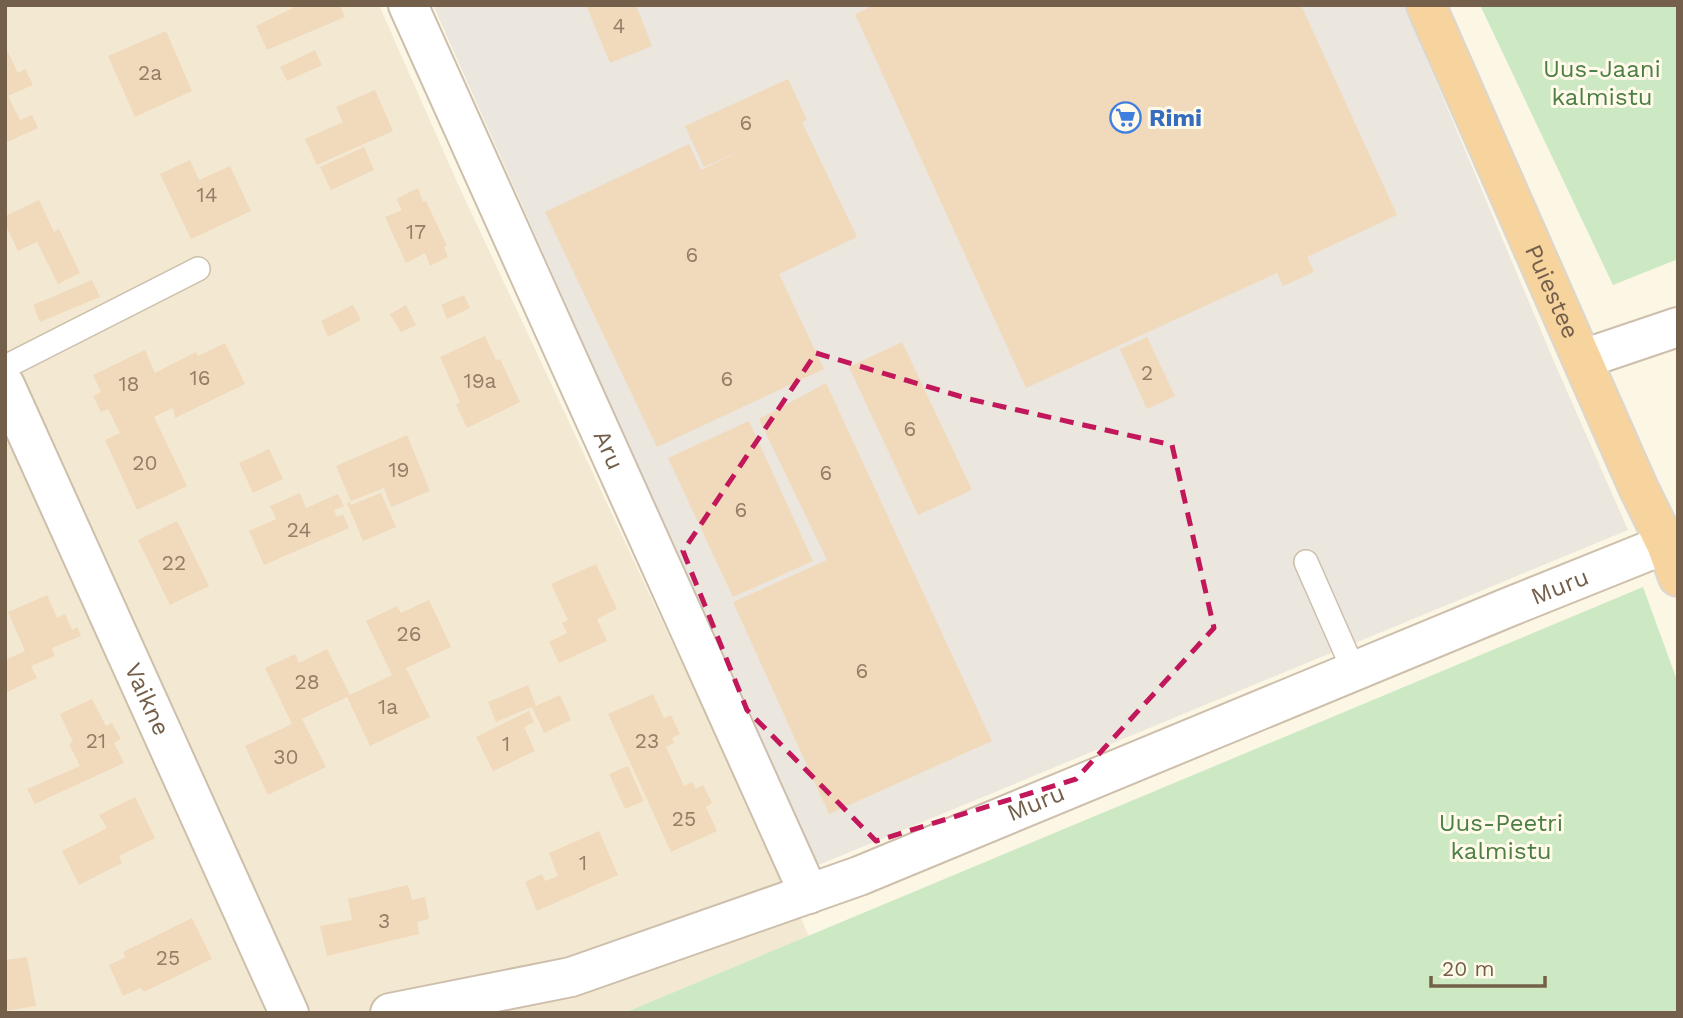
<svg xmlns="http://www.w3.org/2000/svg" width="1683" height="1018" font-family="'Work Sans',sans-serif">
	<rect width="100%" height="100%" fill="#fcf6e4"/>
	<path fill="#f3e9d3" d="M5,5h374l79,179 351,752 -185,77h-619z"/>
	<path fill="#ebe7de" d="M433,5h971l151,359 73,166 -812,336z"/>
	<g fill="#cce9c3">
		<path d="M1480,5h198v254l-65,26z"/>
		<path d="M1643,587l35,96v330h-1054z"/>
	</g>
	<g fill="#f1d9bc">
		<path d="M299,5h41l5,12 -78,33 -11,-24z"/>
		<path d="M586,5h50l16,41 -42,17z"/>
		<path d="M874,5h427l96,210 -90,42 7,15 -31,14 -6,-13 -251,115 -171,-374z"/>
		<path d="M166,31l26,60 -57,26 -27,-61z"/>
		<path d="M5,46l13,27 7,-4 8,16 -25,11 12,24 12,-5 6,13 -33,15z"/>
		<path d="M315,50l7,15 -35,16 -7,-14z"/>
		<path d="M788,79l19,41 -5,2 55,115 -78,37 45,95 -167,78 -112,-235 144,-68 12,26 44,-21 -41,18 -19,-41z"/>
		<path d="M375,90l18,41 -76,34 -12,-26 38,-17 -7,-15z"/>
		<path d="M364,147l10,23 -43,20 -11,-23z"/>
		<path d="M190,160l9,20 31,-14 21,45 -60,28 -31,-65z"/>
		<path d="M418,188l5,14 3,-1 21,45 -3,1 4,10 -18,9 -5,-13 -19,10 -21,-46 17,-7 -6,-11z"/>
		<path d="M39,200l15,32 5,-3 21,44 -22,11 -21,-42 -19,9 -13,-27v-8z"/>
		<path d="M92,280l8,17 -60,25 -7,-17z"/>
		<path d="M464,295l6,13 -23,11 -6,-14z"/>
		<path d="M353,305l8,15 -33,17 -7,-16z"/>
		<path d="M406,305l10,20 -15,7 -11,-18z"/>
		<path d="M485,336l11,24 4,-1 20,43 -53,26 -11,-23 4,-3 -20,-45z"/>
		<path d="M1147,337l28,59 -28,13 -27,-60z"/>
		<path d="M902,342l70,148 -54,25 -69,-148z"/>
		<path d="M225,343l20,41 -70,34 -2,-10 -19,9 33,69 -50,24 -32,-70 15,-7 -12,-24 -7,3 -8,-16 8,-4 -8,-17 52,-25 10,23 41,-21 2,4z"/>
		<path d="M826,383l166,358 -163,73 -96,-212 94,-42 -68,-141z"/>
		<path d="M749,421l64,140 -80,36 -65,-139z"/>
		<path d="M407,435l23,56 -39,16 -7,-19 -33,13 -15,-35z"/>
		<path d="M269,449l14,30 -30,14 -14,-30z"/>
		<path d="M300,493l6,15 32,-14 6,12 -10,4 3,7 6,-3 6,14 -85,37 -15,-34 27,-12 -6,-13z"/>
		<path d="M381,493l15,34 -33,14 -16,-38 3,-1 1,3z"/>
		<path d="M177,521l32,65 -39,19 -32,-65z"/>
		<path d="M596,564l21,45 -20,10 10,22 -48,22 -10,-21 18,-9 -5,-10 6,-3 -17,-36z"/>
		<path d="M47,595l10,23 8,-4 7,16 5,-3 4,9 -29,12 3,8 -24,10 6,12 -32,15v-33l20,-9 -17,-39z"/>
		<path d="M429,600l22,47 -45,21 24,49 -60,29 -23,-49 -45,22 24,48 -58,28 -23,-49 47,-22 -27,-56 30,-14 4,9 28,-14 23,46 42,-20 -26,-54 31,-15 4,7z"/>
		<path d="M528,685l8,21 24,-11 11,25 -27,13 -12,-26 -36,15 -8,-20z"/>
		<path d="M653,694l11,24 7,-3 9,19 -8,4 2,5 -8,4 18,39 8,-4 4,7 7,-4 9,18 -6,4 11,24 -46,21 -63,-138z"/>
		<path d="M92,699l14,27 6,-3 9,16 -7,4 10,20 -89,41 -8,-15 53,-23 -11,-22 4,-2 -13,-28z"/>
		<path d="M529,711l5,11 -10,5 11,24 -42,20 -17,-34z"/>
		<path d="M628,766l16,35 -19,8 -16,-35z"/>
		<path d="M135,797l20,41 -36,18 3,7 -43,22 -17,-34 45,-23 -8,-13z"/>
		<path d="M599,831l19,44 -81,36 -12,-29 17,-8 3,7 13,-5 -9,-23z"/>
		<path d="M408,885l4,15 13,-3 4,22 -12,3 2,12 -92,22 -7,-30 32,-6 -4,-21z"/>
		<path d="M192,918l20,41 -68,33 -3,-4 -18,8 -14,-31 17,-8 -3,-5z"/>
		<path d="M27,957l9,49 -31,5v-51z"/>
	</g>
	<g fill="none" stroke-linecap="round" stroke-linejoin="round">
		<defs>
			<g id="service">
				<path d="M5,367l193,-98"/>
				<path d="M1306,562l48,109"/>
			</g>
			<g id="minor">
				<path id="s1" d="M408,5l401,889"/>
				<path d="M1583,359l95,-32"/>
				<path id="s2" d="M5,385l284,628"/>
				<path id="s3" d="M390,1013l181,-36 288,-101 650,-269 157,-63"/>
			</g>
			<g id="trunk">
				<path id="s4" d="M1426,5l212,482 28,57 12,33"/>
			</g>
		</defs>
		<use href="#service" stroke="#cdbfab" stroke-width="26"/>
		<use href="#minor" stroke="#cdbfab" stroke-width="42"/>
		<use href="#trunk" stroke="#dbd6d0" stroke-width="42"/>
		<use href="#service" stroke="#fff" stroke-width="23"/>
		<use href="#minor" stroke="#fff" stroke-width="38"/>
		<use href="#trunk" stroke="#f7d49d" stroke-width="38"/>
	</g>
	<path fill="none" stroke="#c2185b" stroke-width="5" stroke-dasharray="14 9" stroke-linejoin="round" d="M816,353l153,46 203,46 42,183 -138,151 -200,62 -129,-131 -64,-159z"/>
	<defs>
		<symbol id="supermarket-ring" viewBox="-11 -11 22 22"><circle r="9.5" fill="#fffaea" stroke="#3f7fe0" stroke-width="1.5"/><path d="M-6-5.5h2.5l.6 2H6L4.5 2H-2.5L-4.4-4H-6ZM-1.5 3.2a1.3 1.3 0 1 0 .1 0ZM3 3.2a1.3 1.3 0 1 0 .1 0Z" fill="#3f7fe0"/></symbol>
	</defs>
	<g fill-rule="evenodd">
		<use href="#supermarket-ring" x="1108" y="100" width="35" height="35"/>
	</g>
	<g text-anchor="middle" stroke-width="6" stroke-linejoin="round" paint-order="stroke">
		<g font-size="21" fill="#937e66">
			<text x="619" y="33">4</text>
			<text x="150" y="80">2a</text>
			<text x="746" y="130">6</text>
			<text x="207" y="202">14</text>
			<text x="416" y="239">17</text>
			<text x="692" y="262">6</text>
			<text x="1147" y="380">2</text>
			<text x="200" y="385">16</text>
			<text x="727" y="386">6</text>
			<text x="480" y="388">19a</text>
			<text x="129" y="391">18</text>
			<text x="910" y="436">6</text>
			<text x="145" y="470">20</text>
			<text x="399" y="477">19</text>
			<text x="826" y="480">6</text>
			<text x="741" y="517">6</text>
			<text x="299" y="537">24</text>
			<text x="174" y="570">22</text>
			<text x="409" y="641">26</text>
			<text x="862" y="678">6</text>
			<text x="307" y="689">28</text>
			<text x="388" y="714">1a</text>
			<text x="96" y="748">21</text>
			<text x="647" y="748">23</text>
			<text x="506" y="751">1</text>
			<text x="286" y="764">30</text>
			<text x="684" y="826">25</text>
			<text x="583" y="870">1</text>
			<text x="384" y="928">3</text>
			<text x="168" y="965">25</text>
		</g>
		<g font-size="24" fill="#4d7f45" stroke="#fffaea">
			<text x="1602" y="77">Uus-Jaani<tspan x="1602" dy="28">kalmistu</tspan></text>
			<text x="1501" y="831">Uus-Peetri<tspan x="1501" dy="28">kalmistu</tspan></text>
		</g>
		<g font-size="24" font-weight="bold" fill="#366cbe" stroke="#fffaea" text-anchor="start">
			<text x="1149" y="126">Rimi</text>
		</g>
		<g font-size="24" fill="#74604a" stroke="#fffaea">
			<text dy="8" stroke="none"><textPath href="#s4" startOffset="313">Puiestee</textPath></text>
			<text dy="8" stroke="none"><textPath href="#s1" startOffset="488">Aru</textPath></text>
			<text dy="8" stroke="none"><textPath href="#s3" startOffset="1248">Muru</textPath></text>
			<text dy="8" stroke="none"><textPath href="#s2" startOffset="345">Vaikne</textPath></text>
			<text dy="8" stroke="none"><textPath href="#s3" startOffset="681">Muru</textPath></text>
		</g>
	</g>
	<rect width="1683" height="1018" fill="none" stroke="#74604a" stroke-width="14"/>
	<path d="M1431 976v10h114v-10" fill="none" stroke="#74604a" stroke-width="3.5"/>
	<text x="1442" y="976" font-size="21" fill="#74604a" stroke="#fffaea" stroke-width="5" paint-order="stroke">20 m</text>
</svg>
